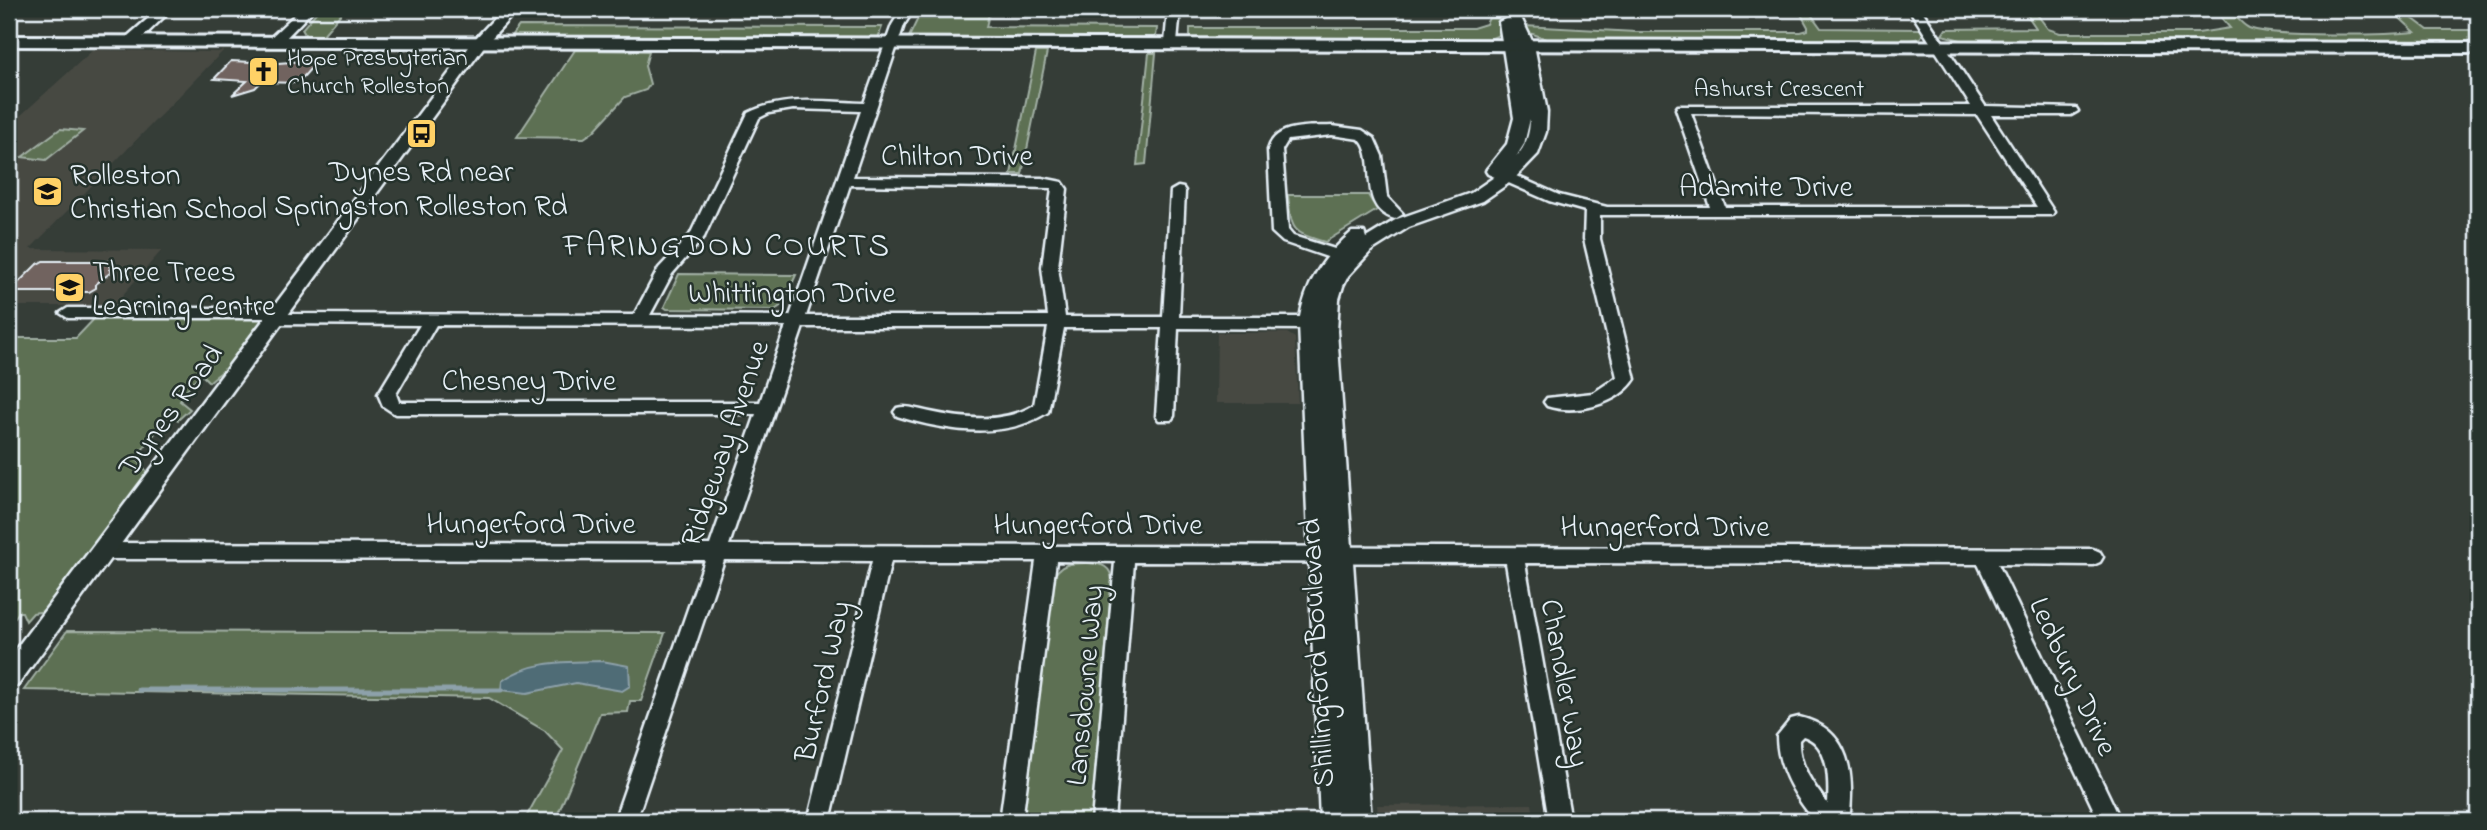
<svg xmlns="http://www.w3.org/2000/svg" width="2487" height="830" font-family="'Indie Flower',sans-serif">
	<rect width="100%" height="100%" fill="#353d37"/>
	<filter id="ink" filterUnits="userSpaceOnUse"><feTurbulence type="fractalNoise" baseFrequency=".0143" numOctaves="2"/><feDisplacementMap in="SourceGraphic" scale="14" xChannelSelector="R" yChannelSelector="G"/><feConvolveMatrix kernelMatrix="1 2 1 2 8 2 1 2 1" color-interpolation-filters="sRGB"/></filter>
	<g filter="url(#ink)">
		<g fill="#474943">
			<path d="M93,50l125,2 6,-2 -194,199 132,1 -49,56h-104v-180z"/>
			<path d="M1217,333h70l8,5 3,65h-82z"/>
			<path d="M1532,804l3,17h-156l-2,-16z"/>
		</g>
		<g fill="#5d6f52" stroke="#a2b0a5" stroke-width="2">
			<path d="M319,9h26l-23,27h-16l-4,-7z"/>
			<path d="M925,9h65l-4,18 171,1 -1,9h-247l10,-21z"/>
			<path d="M1798,9h9l14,19 100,1 2,5 -3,4 -10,2h-335l-28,-1 -20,-7 -2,-6 111,6h165l7,-2v-3z"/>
			<path d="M2023,9h10l15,20 12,4h138l32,-5 -16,-19h15c6,6 12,15 20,19 22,9 139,7 166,4l-25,-23h10l28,21h50v11h-474l-43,-1 -19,-5 4,-6 90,-1z"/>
			<path d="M1489,18h9l5,11 -4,6 -9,4h-300v-11h283l13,-4z"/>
			<path d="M519,26l363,1 -4,11 -368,-1z"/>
			<path d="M575,50l74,1 -4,15 5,18 -4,6 -21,7 -32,35 -9,6 -67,-1z"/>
			<path d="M1036,52h11l-25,122h-11z"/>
			<path d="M1149,53h7l-10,111 -9,1z"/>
			<path d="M60,129l23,2 -37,29 -24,-3z"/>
			<path d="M1288,195h80l9,15 -52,32c-35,-10 -33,-12 -37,-47z"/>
			<path d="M679,274l117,1 -13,29 -8,6 -108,-1 -3,-2z"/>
			<path d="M96,317h157l9,3 -25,32 1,2c-11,17 -16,16 -29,28l-7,-7 -9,6 -13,20 10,8 -12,11 -8,-6 -34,44 12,15 -102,138 -13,2 -7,8 -4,-9h-3l-10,13v-287h67z"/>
			<path d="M1089,563c13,1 22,3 23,18l-21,240h-68l30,-242c6,-17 21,-16 36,-16z"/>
			<path d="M67,631l598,2 -24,68h-11l-2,11 -28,1 -45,108h-31l39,-71 -18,-19 -56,-33 -465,-8z"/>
		</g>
		<path fill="#506c76" stroke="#8da1aa" stroke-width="2" d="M602,661l27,5 1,20 -8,5 -46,-8 -49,10 -26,-3 1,-9c28,-21 65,-19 100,-20z"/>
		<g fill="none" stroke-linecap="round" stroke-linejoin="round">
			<path stroke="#8da1aa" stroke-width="5" d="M139,690h362"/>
		</g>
		<g fill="#71645f" stroke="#e8f1f8" stroke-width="2">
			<path d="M318,60l-20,23 -37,-1 -6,6 -23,7 15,-14 -33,-2 17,-18 47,2z"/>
			<path d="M43,261h67v12l-14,11v4l-7,4h-80l27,-27z"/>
		</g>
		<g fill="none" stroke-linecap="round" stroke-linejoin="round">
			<defs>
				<g id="minor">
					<path d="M159,9h13l-34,33h-10v-6z"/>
					<path d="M301,9h13l-34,35h-10v-6z"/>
					<path d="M902,9h12l-10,16 -51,152 189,1 20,4 5,7 -9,78 7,50h98l8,-126 7,-4 5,1 2,3 -6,126h130l8,6 -8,6 -131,-1 -4,88 -3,4h-12l-3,-4 6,-88h-98l-16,84c-44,29 -103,19 -151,4l-3,-4 3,-4c10,-3 22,2 33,4 33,7 74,12 104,-7l14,-78h-245l-74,218 1364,4 7,3 3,5 -3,5 -7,3 -95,-1 123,257h-22l-121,-257 -453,-1 46,258h-22l-43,-258 -372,-1 -20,259h-22l23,-259 -59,-1 -34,260h-22l36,-260h-145l-61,260h-22l64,-260 -148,-1 -88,261h-22l91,-261 -602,-1 -7,-3 -3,-5 3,-5 7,-3 607,2 46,-131h-361l-12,-8 -5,-12 42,-69 -145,-1 -6,-1 -2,-5h-199l-8,-5 8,-5h211l6,1 2,5 347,1 25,-47 31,-33 58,-122c36,-18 77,-11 116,-10l28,-78zM793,109l68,2 -71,205 -140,-1 22,-41 32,-37 55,-119 10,-5zM850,185l202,3 -10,79 6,49h-242zM436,325l350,1 -26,76h-361l-3,-8z"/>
					<path d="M1168,9h12l-3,34 -6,4 -6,-4z"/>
					<path d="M1909,9h12l64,97 91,2 2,3 -7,4h-80l63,97 -2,3h-452v24l35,140c-17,26 -60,36 -88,27l-3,-4 3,-4 46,-5 24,-16 -33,-138 1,-28 -36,-10 -61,-27 -2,-3 2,-3h10l61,27 48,12h103l-34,-98 2,-3h293zM1691,113l286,2 60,92h-312z"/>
					<path d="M1332,126l30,4 12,8 8,18 5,41 16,17 -8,5c-40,-12 -15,-60 -36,-80l-27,-4 -44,5 -6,10 6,80 5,6 48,15 3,4 -3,4 -5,1 -53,-18 -11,-10 -4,-82c7,-27 41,-23 64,-24z"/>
					<path d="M1799,717c52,12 56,58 50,104h-34c-20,-24 -38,-53 -38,-85l14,-17zM1803,736c27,8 26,45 25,68 -15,-19 -30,-39 -29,-64z"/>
				</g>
				<g id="tertiary">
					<path d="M503,9h15l-33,36 -467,640 -9,3v-30l466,-619z"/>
					<path d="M1503,9h14l17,36 13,67 -1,20 -8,22 -26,27 -29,20 -74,26 -38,24 -23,25 -5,10 -4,13 -2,32 34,490h-51l-21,-498c6,-39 23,-65 53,-91h12l2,6 31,-19 74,-26 29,-20h-10l-3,-4 20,-25 7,-26 -15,-96 8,-4zM1530,119c0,14 -4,28 -14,38l8,-13z"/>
				</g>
				<path id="secondary" d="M9,36l2469,7v10l-2469,-7z"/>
			</defs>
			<use href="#minor" stroke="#e8f1f8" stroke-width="5"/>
			<use href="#tertiary" stroke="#e8f1f8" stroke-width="5"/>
			<use href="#secondary" stroke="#e8f1f8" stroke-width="6"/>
			<use href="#minor" fill="#26332d" fill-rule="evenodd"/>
			<use href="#tertiary" fill="#26332d" fill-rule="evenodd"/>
			<use href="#secondary" fill="#26332d" fill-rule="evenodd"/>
		</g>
	</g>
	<defs>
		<symbol id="church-square" viewBox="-11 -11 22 22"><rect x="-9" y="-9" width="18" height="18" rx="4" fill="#ffd166" stroke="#26332d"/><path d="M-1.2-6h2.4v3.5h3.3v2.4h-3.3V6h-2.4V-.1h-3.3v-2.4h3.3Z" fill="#111"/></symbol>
		<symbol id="bus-square" viewBox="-11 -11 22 22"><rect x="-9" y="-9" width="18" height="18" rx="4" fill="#ffd166" stroke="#26332d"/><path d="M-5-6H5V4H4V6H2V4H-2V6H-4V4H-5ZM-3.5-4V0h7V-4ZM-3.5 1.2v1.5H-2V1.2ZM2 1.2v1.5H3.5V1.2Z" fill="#111"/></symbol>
		<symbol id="school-square" viewBox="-11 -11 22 22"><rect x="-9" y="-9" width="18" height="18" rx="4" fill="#ffd166" stroke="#26332d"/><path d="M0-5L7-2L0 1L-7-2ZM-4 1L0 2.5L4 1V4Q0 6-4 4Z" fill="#111"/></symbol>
	</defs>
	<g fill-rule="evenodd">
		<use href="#church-square" x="246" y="54" width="35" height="35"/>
		<use href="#bus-square" x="404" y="116" width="35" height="35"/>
		<use href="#school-square" x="30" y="174" width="35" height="35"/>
		<use href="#school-square" x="52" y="270" width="35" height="35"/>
	</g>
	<g text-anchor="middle" stroke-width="5" stroke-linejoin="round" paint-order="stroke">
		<g font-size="24" fill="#e8f1f8" stroke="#26332d" text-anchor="start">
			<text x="287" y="65">Hope Presbyterian<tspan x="287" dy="28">Church Rolleston</tspan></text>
		</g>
		<g font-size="24" fill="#e8f1f8" stroke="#26332d">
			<text x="1779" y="96">Ashurst Crescent</text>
		</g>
		<g font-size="30" fill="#e8f1f8" stroke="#26332d">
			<text x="957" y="165">Chilton Drive</text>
			<text x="1766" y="196">Adamite Drive</text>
			<text x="792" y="302">Whittington Drive</text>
			<text x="529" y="390">Chesney Drive</text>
			<text transform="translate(170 410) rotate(-54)" y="10">Dynes Road</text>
			<text transform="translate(724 443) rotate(-71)" y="10">Ridgeway Avenue</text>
			<text x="531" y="533">Hungerford Drive</text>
			<text x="1098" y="534">Hungerford Drive</text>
			<text x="1665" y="536">Hungerford Drive</text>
			<text transform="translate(1316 653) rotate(-93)" y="10">Shillingford Boulevard</text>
			<text transform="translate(2074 676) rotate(65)" y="10">Ledbury Drive</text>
			<text transform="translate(822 681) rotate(-77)" y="10">Burford Way</text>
			<text transform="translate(1566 683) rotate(80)" y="10">Chandler Way</text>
			<text transform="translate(1084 685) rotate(-85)" y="10">Lansdowne Way</text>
		</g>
		<g font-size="30" fill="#e8f1f8" stroke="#26332d" text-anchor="start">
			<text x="421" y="181" text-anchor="middle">Dynes Rd near<tspan x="421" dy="34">Springston Rolleston Rd</tspan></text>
			<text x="70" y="184">Rolleston<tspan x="70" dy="34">Christian School</tspan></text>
			<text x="92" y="281">Three Trees<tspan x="92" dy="34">Learning Centre</tspan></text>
		</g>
		<g font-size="32" letter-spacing="2" fill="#e8f1f8" stroke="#26332d">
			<text x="727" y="255">FARINGDON COURTS</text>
		</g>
	</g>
	<rect width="2487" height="830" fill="none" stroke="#26332d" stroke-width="35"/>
	<rect x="18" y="18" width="2452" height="795" fill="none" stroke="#e8f1f8" stroke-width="2.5" filter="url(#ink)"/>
</svg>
